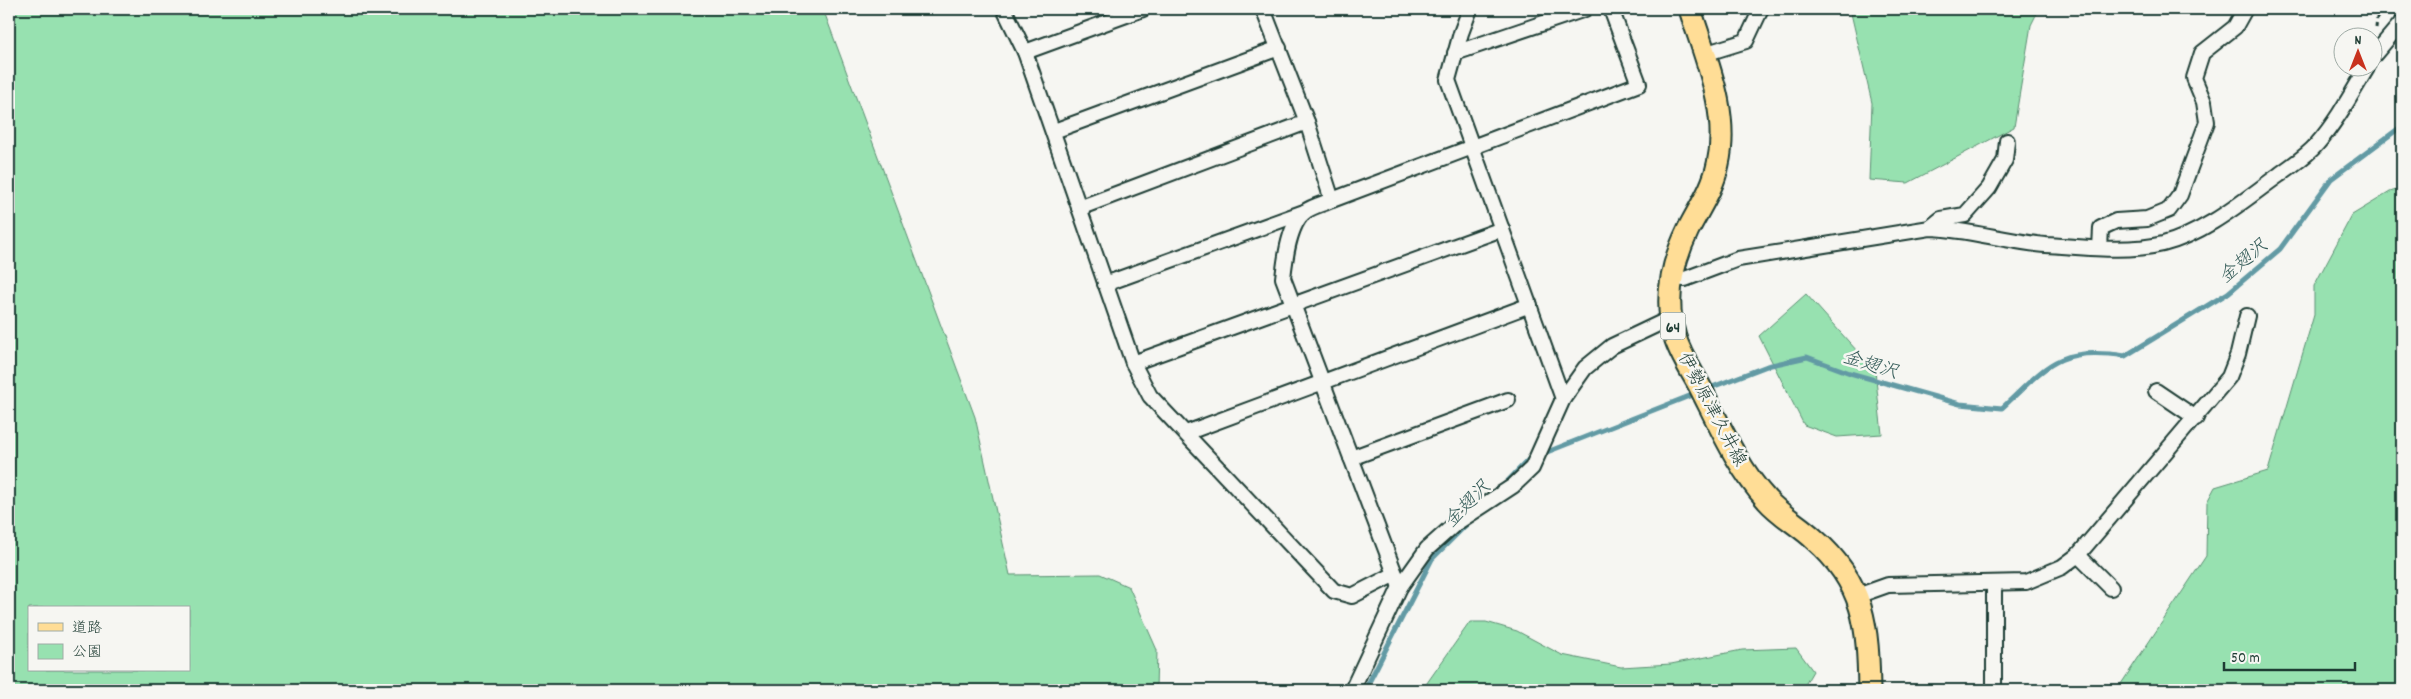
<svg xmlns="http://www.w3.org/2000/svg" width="2411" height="699" font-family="Dekko,'Klee One',sans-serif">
	<rect width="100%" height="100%" fill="#f6f6f2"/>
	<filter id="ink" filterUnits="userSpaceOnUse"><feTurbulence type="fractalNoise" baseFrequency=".02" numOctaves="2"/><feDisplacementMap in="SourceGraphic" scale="10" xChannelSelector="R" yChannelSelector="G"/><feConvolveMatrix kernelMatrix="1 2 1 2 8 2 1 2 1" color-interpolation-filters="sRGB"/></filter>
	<g filter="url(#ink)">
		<g fill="#97e1b0" stroke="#5b8f72" fill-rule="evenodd">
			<path d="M9,9h814l152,408 35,158 90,-1 29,13 28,63 -1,40h-1147zM29,608h160v62h-160z"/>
			<path d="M1850,9h189l-8,16 -17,102 -106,56 -39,-3 3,-77z"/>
			<path d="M2402,188v502h-285l89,-134 1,-54 8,-15 53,-16 46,-156v-29l38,-71 38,-23z"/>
			<path d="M1806,294l69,77 7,63 -45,3 -33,-12 -45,-89z"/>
			<path d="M1470,622h16l31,9 45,24 59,12 50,-3 71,-14 54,-2 17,23 -11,19h-380z"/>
		</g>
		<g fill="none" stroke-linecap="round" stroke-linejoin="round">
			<g stroke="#629aa4" stroke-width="5">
				<path d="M1707,389l60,-23 40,-9 43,16 110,31 42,4c46,-43 56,-62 123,-52l103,-63 52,-44 51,-70 71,-53"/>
				<path d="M1542,454l155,-61"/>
				<path d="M1502,487l27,-28 5,-2"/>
				<path d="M1365,690l67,-131 37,-37"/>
			</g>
			<defs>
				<g id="minor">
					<path d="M1004,9l21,43 108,311 17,33 184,195 18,5 43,-22"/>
					<path d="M1263,9l44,113 25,78"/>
					<path d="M1470,9l-9,24 -13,47 115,319"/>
					<path d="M1025,52l118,-43"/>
					<path d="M1455,53l130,-44"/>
					<path d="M1704,54l42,-13 15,-32"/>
					<path d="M2374,55l28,-33"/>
					<path d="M1054,131l225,-83"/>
					<path d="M1079,208l228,-86"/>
					<path d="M1930,228l11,-9 24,-4 24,-27 16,-28 2,-19"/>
					<path d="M2100,248l1,-20 15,-7 31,-2 22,-9 11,-15 27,-73 -3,-20 -10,-24 8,-25 33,-26 10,-18"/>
					<path d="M1671,278l14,1 53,-20 192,-31c38,1 77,14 116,17 37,2 80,8 117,-1 43,-11 81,-44 116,-69 13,-10 28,-19 38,-31 20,-23 35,-51 50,-76"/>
					<path d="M1105,284l199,-72"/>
					<path d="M1133,363l369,-134"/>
					<path d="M2156,391l40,27"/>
					<path d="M1186,433l344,-128"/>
					<path d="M1351,458l157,-58"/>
					<path d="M2078,555l33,33"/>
					<path d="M1400,587l-117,-309c2,-18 6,-56 23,-67 7,-5 17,-7 26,-11l307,-116 -28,-75"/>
					<path d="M1857,596l31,-11 138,-3 36,-15 16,-12 151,-178 9,-23 9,-38"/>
					<path d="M1352,690l48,-103 27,-38 28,-25 58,-38 19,-18 31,-69 22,-31 27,-22 59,-28"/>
					<path d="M1994,690v-107"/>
				</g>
				<path id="primary" d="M1690,9c15,49 40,103 28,155 -5,25 -19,44 -30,66 -16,33 -24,71 -13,107 5,17 16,33 24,48 20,39 38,82 68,115 13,15 32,25 47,39 51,44 54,88 55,151"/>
			</defs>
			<use href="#minor" stroke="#1f3d34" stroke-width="18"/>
			<use href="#primary" stroke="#1f3d34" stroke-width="25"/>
			<path stroke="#1f3d34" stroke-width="3" stroke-dasharray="4 4" stroke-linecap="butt" d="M2376,28l2,-19"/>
			<use href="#minor" stroke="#f6f6f2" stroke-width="14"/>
			<use href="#primary" stroke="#ffdd96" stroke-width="21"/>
		</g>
	</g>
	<g text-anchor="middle" stroke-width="5" stroke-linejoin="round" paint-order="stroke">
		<rect fill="#f6f6f2" stroke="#60746d" stroke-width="1" x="1660.5" y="312.5" width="25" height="27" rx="4"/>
		<g font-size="16" font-weight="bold" fill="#1f3d34">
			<text x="1673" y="332">64</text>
		</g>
		<g font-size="18" fill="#1f3d34" stroke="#f6f6f2">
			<text transform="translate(1713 409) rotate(62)" y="6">伊勢原津久井線</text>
		</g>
		<g font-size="19" font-style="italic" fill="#355c59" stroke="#f6f6f2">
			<text transform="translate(2242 260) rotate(-40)" y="7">金翅沢</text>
			<text transform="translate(1871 363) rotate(17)" y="7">金翅沢</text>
			<text transform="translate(1466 503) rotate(-46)" y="7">金翅沢</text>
		</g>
	</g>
	<rect width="2411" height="699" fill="none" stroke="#f6f6f2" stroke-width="30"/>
	<rect x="15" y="15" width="2381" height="669" fill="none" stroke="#1f3d34" stroke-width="2" filter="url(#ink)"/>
	<rect x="28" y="606" width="162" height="65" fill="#f6f6f2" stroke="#a0aca6"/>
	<rect x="38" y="623" width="25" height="8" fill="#ffdd96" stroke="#a0aca6"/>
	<text x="72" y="632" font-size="15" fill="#1f3d34">道路</text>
	<rect x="38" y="644" width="25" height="15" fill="#97e1b0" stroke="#a0aca6"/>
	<text x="72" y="656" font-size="15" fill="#1f3d34">公園</text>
	<g transform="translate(2358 52)"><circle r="24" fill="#f6f6f2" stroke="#a0aca6"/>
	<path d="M0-4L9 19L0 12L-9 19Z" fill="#c8321e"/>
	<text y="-8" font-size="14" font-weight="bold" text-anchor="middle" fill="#1f3d34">N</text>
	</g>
	<path d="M2224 662v8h131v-8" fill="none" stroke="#1f3d34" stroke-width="2.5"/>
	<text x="2231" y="662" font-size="15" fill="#1f3d34" stroke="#f6f6f2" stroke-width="4" paint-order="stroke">50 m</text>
</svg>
